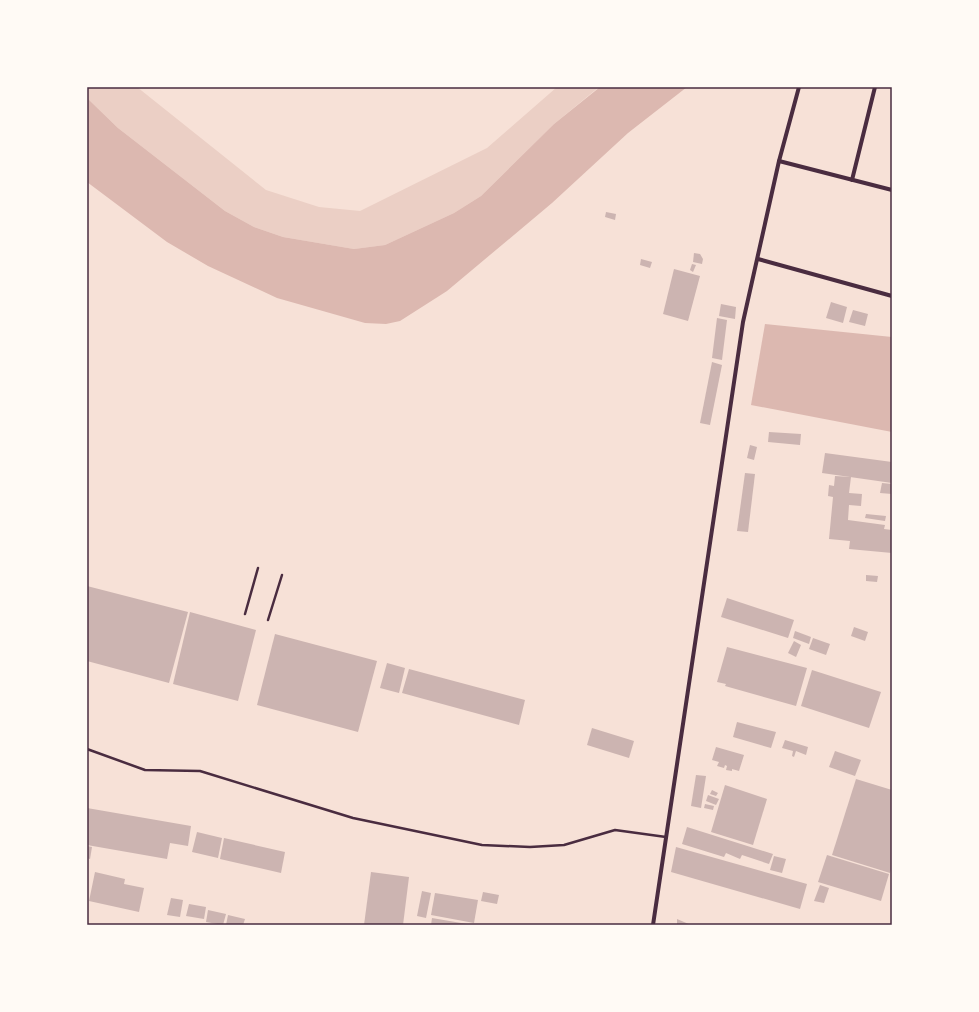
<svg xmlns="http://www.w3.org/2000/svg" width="979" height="1012" font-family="'PT Sans Narrow',sans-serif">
	<rect width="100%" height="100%" fill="#f7e1d7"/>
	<path fill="#ebcfc5" d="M87,87h50l129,103 53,17 41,4 127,-63 70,-61h42l-45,37 -73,72 -27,17 -69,32 -31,4 -71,-12 -29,-10 -29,-16 -107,-83 -31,-30z"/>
	<g fill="#dcb8b0">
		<path d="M600,87h87l-59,46 -76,70 -105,88 -47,30 -14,3 -21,-1 -88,-25 -69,-32 -41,-24 -80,-60v-84l31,30 107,83 29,16 29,10 71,12 31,-4 69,-32 27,-17 73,-72z"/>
		<path d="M765,324l127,13v95l-141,-27z"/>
	</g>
	<g fill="#ccb4b1">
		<path d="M606,212l10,2 -1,6 -10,-3z"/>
		<path d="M694,253l6,1 3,5 -1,5 -9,-2z"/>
		<path d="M641,259l11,3 -2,6 -10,-3z"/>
		<path d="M692,264l4,1 -3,7 -3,-2z"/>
		<path d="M674,269l26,7 -12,45 -25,-7z"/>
		<path d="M831,302l16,5 -4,16 -17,-5z"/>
		<path d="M721,304l15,3 -1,12 -16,-3z"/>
		<path d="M853,310l15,4 -3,12 -16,-4z"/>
		<path d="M717,318l10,2 -5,40 -10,-2z"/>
		<path d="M712,362l10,3 -12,60 -10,-2z"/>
		<path d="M769,432l32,2 -1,11 -32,-3z"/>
		<path d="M750,445l7,2 -3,13 -7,-2z"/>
		<path d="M825,453l67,9v21l-70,-10z"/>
		<path d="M745,473l10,1 -7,58 -11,-1z"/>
		<path d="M835,476l16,1 -2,16 13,1 -1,12 -12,-1 -1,15 37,5 -1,4 8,1v23l-43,-4 1,-8 -21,-2 4,-42 -5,-1 1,-11 5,1z"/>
		<path d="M882,483l10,1v10l-12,-1z"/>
		<path d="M866,514l20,2 -1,5 -20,-3z"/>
		<path d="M866,575l12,1 -1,6 -11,-1z"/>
		<path d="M87,586l101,26 -19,71 -82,-22z"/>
		<path d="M727,598l67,22 -6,18 -67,-21z"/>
		<path d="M190,612l66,18 -18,71 -65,-17z"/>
		<path d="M854,627l14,5 -3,9 -14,-5z"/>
		<path d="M795,631l16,6 -2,7 -16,-6z"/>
		<path d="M275,634l102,27 -19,71 -101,-27z"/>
		<path d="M813,638l17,6 -4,11 -17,-6z"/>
		<path d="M794,641l7,4 -5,12 -8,-4z"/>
		<path d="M727,647l80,21 -11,38 -71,-20 1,-2 -9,-2z"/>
		<path d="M387,663l18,5 -6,25 -19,-5z"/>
		<path d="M409,669l116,31 -6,25 -117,-32z"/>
		<path d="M812,670l69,22 -12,36 -68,-22z"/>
		<path d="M737,722l39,10 -5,16 -38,-11z"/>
		<path d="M592,728l42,13 -5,17 -42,-13z"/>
		<path d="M785,740l23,7 -2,8 -10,-4 -2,6 -2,-1 1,-5 -11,-3z"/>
		<path d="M716,747l28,8 -5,16 -7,-2v2l-6,-1 1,-4 -2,-1 -1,3 -7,-2 2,-4 -7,-2z"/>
		<path d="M835,751l26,9 -6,16 -26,-9z"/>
		<path d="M696,775l10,1 -5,32 -10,-2z"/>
		<path d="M856,779l36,11v76l-2,7 -58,-18z"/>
		<path d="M725,785l42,14 -14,46 -42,-13z"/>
		<path d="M712,790l6,3 -2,3 -6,-2z"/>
		<path d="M708,795l11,4 -3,6 -10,-4z"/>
		<path d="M705,804l9,2 -1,4 -9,-2z"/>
		<path d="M87,808l104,18 -3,20 -18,-3 -3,16 -80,-14z"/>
		<path d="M687,827l86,27 -4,10 -27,-9 -2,4 -14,-6 -2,4 -42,-13z"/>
		<path d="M197,832l25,6 -4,20 -26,-6z"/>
		<path d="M224,838l61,14 -4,21 -61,-14z"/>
		<path d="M87,846l5,1 -2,12 -3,-1z"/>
		<path d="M676,847l131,37 -7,25 -129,-37z"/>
		<path d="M827,855l62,19 -8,27 -63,-19z"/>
		<path d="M774,856l12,3 -4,14 -12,-3z"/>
		<path d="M95,872l30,7 -1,5 20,4 -5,24 -50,-11z"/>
		<path d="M371,872l38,5 -6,48h-39z"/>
		<path d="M820,885l9,3 -5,15 -10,-2z"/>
		<path d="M422,891l9,2 -5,25 -9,-2z"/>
		<path d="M483,892l16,3 -2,9 -16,-3z"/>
		<path d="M435,893l43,7 -4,23 -43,-8z"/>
		<path d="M171,898l12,2 -3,17 -13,-2z"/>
		<path d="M189,904l17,3 -2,12 -18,-3z"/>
		<path d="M208,910l18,4 -3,11 -17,-3z"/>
		<path d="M228,915l17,4 -2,6h-17z"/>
		<path d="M432,918l35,6v1h-36z"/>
		<path d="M677,919l14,6h-14z"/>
	</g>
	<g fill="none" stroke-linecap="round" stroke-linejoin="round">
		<g stroke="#4a2c40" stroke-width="2.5">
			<path d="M245,614l13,-46"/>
			<path d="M268,620l14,-45"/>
			<path d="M87,749l58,21 55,1 153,47 129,27 48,2 34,-2 51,-15 51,7"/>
		</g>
		<g stroke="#4a2c40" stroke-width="4">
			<path d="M779,161l113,29"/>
			<path d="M852,180l23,-93"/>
			<path d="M758,259l134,37"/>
			<path d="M653,925l90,-603 36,-161 20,-74"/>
		</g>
	</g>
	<rect width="979" height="1012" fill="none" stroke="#fffaf5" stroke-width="176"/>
	<rect x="88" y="88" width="803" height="836" fill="none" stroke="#4a2c40" stroke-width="1.5"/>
</svg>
